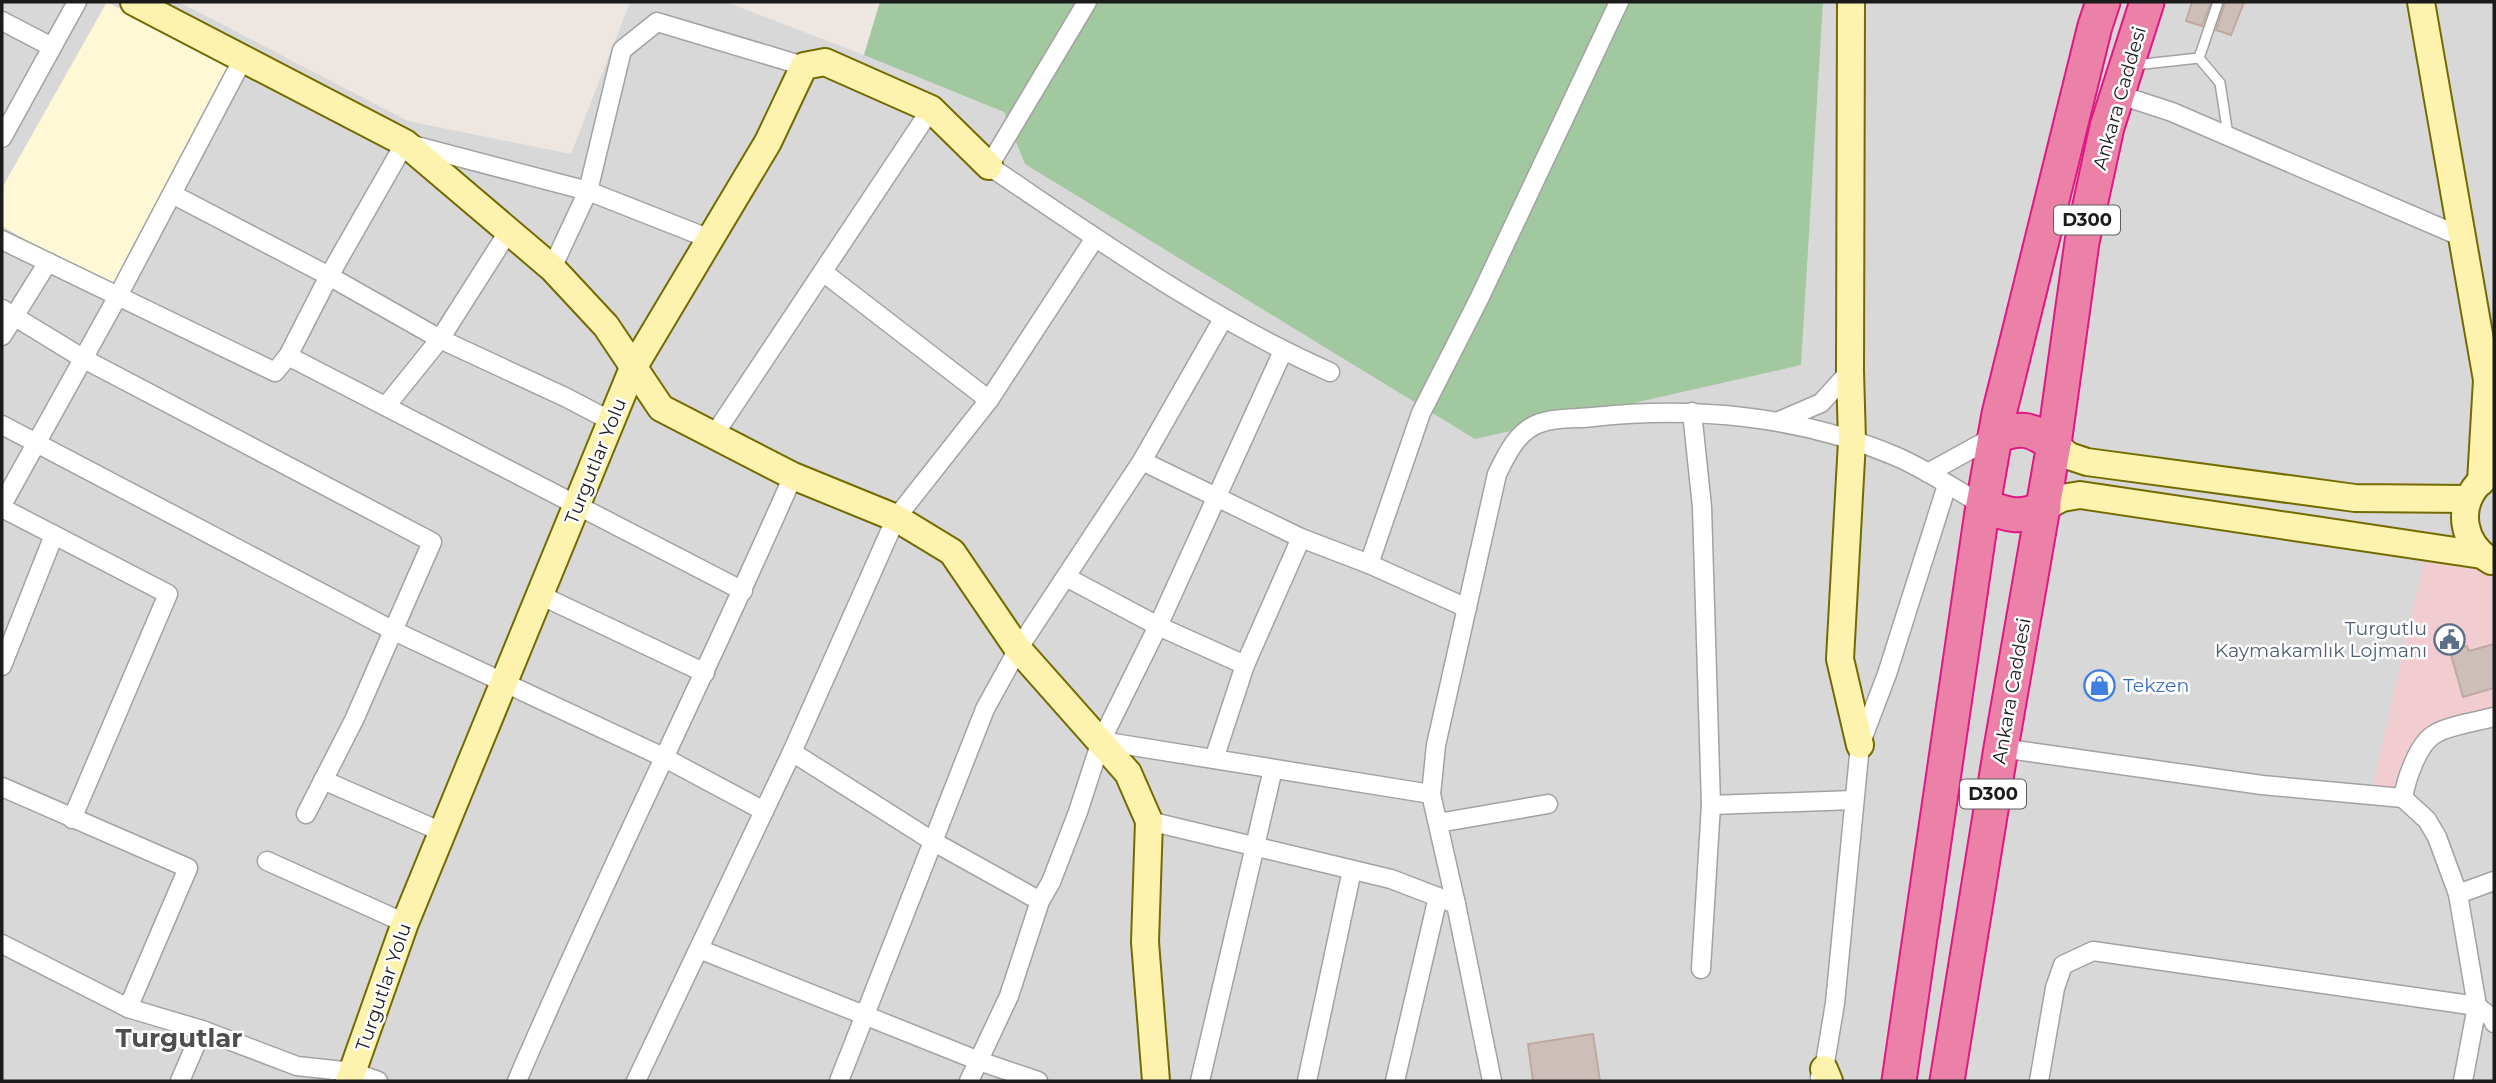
<svg xmlns="http://www.w3.org/2000/svg" width="2496" height="1083" font-family="Montserrat,sans-serif">
	<rect width="100%" height="100%" fill="#eee6e0"/>
	<path fill="#d9d8d8" d="M2,2h177l229,119 163,33 59,-152h96l138,53 16,-53h1614v1079h-2492z"/>
	<path fill="#f1cdd2" d="M2427,546l67,16v155l-61,17 -30,64 -32,-3z"/>
	<path fill="#fff8d7" d="M107,2l123,65 -118,224 -110,-65v-38z"/>
	<path fill="#a1c89f" d="M880,2h943l-22,363 -326,74 -450,-275 -21,-52 -140,-57z"/>
	<g fill="#cebeb9" stroke="#c0a9a1" stroke-width="2">
		<path d="M2192,2h19l-9,24 -16,-5z"/>
		<path d="M2225,2h19l-13,33 -15,-5z"/>
		<path d="M2494,644v44l-31,9 -13,-46 17,-5 2,5z"/>
		<path d="M1593,1034l7,47h-67l-5,-37z"/>
	</g>
	<g fill="none" stroke-linecap="round" stroke-linejoin="round">
		<defs>
			<g id="lane">
				<path d="M2199,58l21,25 8,52"/>
				<path d="M2135,65l64,-7 19,-56"/>
			</g>
			<g id="street">
				<path d="M1087,2l-98,164c110,74 219,152 341,206"/>
				<path d="M2,21l50,26"/>
				<path d="M2117,94l55,18 290,125"/>
				<path d="M2,138l75,-136"/>
				<path d="M172,194l157,82 111,63 125,58 46,24"/>
				<path d="M2,240l273,132 13,-16 41,-80 76,-133 183,48 122,48"/>
				<path d="M552,268l36,-77 34,-141 35,-28 147,44"/>
				<path d="M823,272l166,128"/>
				<path d="M2,309l82,50 348,183 -78,178 -48,94"/>
				<path d="M2,336l46,-74"/>
				<path d="M288,356l455,235"/>
				<path d="M386,406l54,-67 68,-107"/>
				<path d="M1692,412l10,95 9,298 -10,164"/>
				<path d="M1779,421l42,-18 29,-32"/>
				<path d="M2,425l390,205 273,128 99,53"/>
				<path d="M714,435l217,-326"/>
				<path d="M1142,461l159,77 68,26 98,44"/>
				<path d="M1928,473l67,-37"/>
				<path d="M2,505l116,-209 125,-237"/>
				<path d="M2,508l166,86 -96,225"/>
				<path d="M1369,564l52,-151 58,-114 140,-297"/>
				<path d="M1066,577l92,49 87,39"/>
				<path d="M540,595l165,78"/>
				<path d="M2,666l52,-131"/>
				<path d="M1101,741l57,-115 125,-275"/>
				<path d="M2001,748l261,37 141,13 24,22 10,17 21,57 19,112 -14,75"/>
				<path d="M792,752l142,90 106,59"/>
				<path d="M1214,759l31,-94 56,-127"/>
				<path d="M323,780l119,52"/>
				<path d="M2,787l186,81 -60,140"/>
				<path d="M2403,798c3,-18 15,-55 32,-64 12,-8 44,-13 59,-17"/>
				<path d="M1711,805l143,-5"/>
				<path d="M1149,821l242,58 65,25"/>
				<path d="M1438,823l110,-19"/>
				<path d="M267,861l138,62"/>
				<path d="M2458,894l36,-13"/>
				<path d="M2,944l126,64 74,22 95,36 56,6 25,9"/>
				<path d="M699,949l280,112 59,20"/>
				<path d="M1820,1077l4,-8 11,-66 25,-258 27,-71 60,-189"/>
				<path d="M180,1081l22,-51"/>
				<path d="M517,1081c87,-203 187,-401 276,-605"/>
				<path d="M636,1081l156,-329 104,-234 93,-118 106,-162"/>
				<path d="M839,1081l146,-372 33,-60 124,-188 81,-142"/>
				<path d="M969,1081l40,-85 31,-95 11,-19 27,-70 23,-71 330,53"/>
				<path d="M1200,1081l73,-312"/>
				<path d="M1307,1081l45,-211"/>
				<path d="M1395,1081l43,-184"/>
				<path d="M1492,1081l-36,-177 -25,-110 5,-49 61,-271c10,-20 20,-43 43,-51 16,-6 37,-4 53,-6 102,-11 207,-1 302,39 31,13 59,33 88,49"/>
				<path d="M2039,1081l16,-93 8,-23 30,-14 384,55 16,13 1,4"/>
			</g>
			<g id="secondary">
				<path d="M134,2l271,141 147,125 54,58 55,82 132,68 103,42 56,34 66,97 110,124 21,48 -4,121 11,139"/>
				<path d="M1851,2l-1,369 2,70 -12,218 20,86"/>
				<path d="M2421,2l66,378 -6,102"/>
				<path d="M2054,444l15,12 18,6 268,36 113,1"/>
				<path d="M2478,484c-22,25 -15,60 13,77"/>
				<path d="M2044,507l18,-9 18,-3 402,60"/>
				<path d="M1824,1069l5,12"/>
				<path d="M349,1081l56,-158 228,-555 135,-226 36,-76 21,-4 106,47 58,57"/>
			</g>
			<g id="highway">
				<path d="M2054,444l28,-202 25,-115 40,-125"/>
				<path d="M2044,507c-23,13 -37,8 -61,-2l16,-91 96,-388 8,-24"/>
				<path d="M1899,1081l84,-576"/>
				<path d="M1947,1081l54,-333 53,-304c-24,-15 -31,-18 -59,-8"/>
			</g>
		</defs>
		<use href="#lane" stroke="#a2a2a2" stroke-width="12"/>
		<use href="#street" stroke="#a2a2a2" stroke-width="21"/>
		<use href="#secondary" stroke="#746b00" stroke-width="30"/>
		<use href="#highway" stroke="#e11782" stroke-width="37"/>
		<use href="#lane" stroke="#fff" stroke-width="9"/>
		<use href="#street" stroke="#fff" stroke-width="18"/>
		<use href="#secondary" stroke="#fef3ae" stroke-width="26"/>
		<use href="#highway" stroke="#ec81a8" stroke-width="33"/>
	</g>
	<defs>
		<symbol id="civic-ring" viewBox="-11 -11 22 22"><circle r="9.5" fill="#fff" stroke="#5c6f8a" stroke-width="1.5"/><path d="M-.6-6.5H3V-4.5H.6V-3L4-1V1h2V6H-6V1h2V-1L-.6-3ZM-1.2 2.5V6h2.4V2.5Z" fill="#5c6f8a"/></symbol>
		<symbol id="shop-ring" viewBox="-11 -11 22 22"><circle r="9.5" fill="#fff" stroke="#3f7fe0" stroke-width="1.5"/><path d="M-5-2.5h2.3a2.7 3.5 0 0 1 5.4 0H5L5.5 6h-11ZM-1.5-2.5h3a1.5 2.3 0 0 0-3 0Z" fill="#3f7fe0"/></symbol>
	</defs>
	<g fill-rule="evenodd">
		<use href="#civic-ring" x="2432" y="622" width="35" height="35"/>
		<use href="#shop-ring" x="2082" y="668" width="35" height="35"/>
	</g>
	<g text-anchor="middle" stroke-width="5" stroke-linejoin="round" paint-order="stroke">
		<g fill="#fff" stroke="#5f5f5f" stroke-width="2">
			<rect x="2054" y="205.5" width="66" height="29" rx="5"/>
			<rect x="1960" y="779.5" width="66" height="29" rx="5"/>
		</g>
		<g font-size="18" font-weight="bold" fill="#1b1b1b">
			<text x="2087" y="226">D300</text>
			<text x="1993" y="800">D300</text>
		</g>
		<g font-size="19" fill="#1b1b1b" stroke="#fff">
			<text transform="translate(2119 98) rotate(-74)" y="7">Ankara Caddesi</text>
			<text transform="translate(595 461) rotate(-68)" y="7">Turgutlar Yolu</text>
			<text transform="translate(2011 691) rotate(-80)" y="7">Ankara Caddesi</text>
			<text transform="translate(383 987) rotate(-71)" y="7">Turgutlar Yolu</text>
		</g>
		<g font-size="19" fill="#4e5e75" stroke="#fff" text-anchor="end">
			<text x="2427" y="635">Turgutlu<tspan x="2427" dy="22">Kaymakamlık Lojmanı</tspan></text>
		</g>
		<g font-size="19" fill="#366cbe" stroke="#fff" text-anchor="start">
			<text x="2123" y="692">Tekzen</text>
		</g>
		<g font-size="26" font-weight="bold" fill="#4e4e4e" stroke="#fff">
			<text x="179" y="1047">Turgutlar</text>
		</g>
	</g>
	<rect width="2496" height="1083" fill="none" stroke="#1b1b1b" stroke-width="7"/>
</svg>
